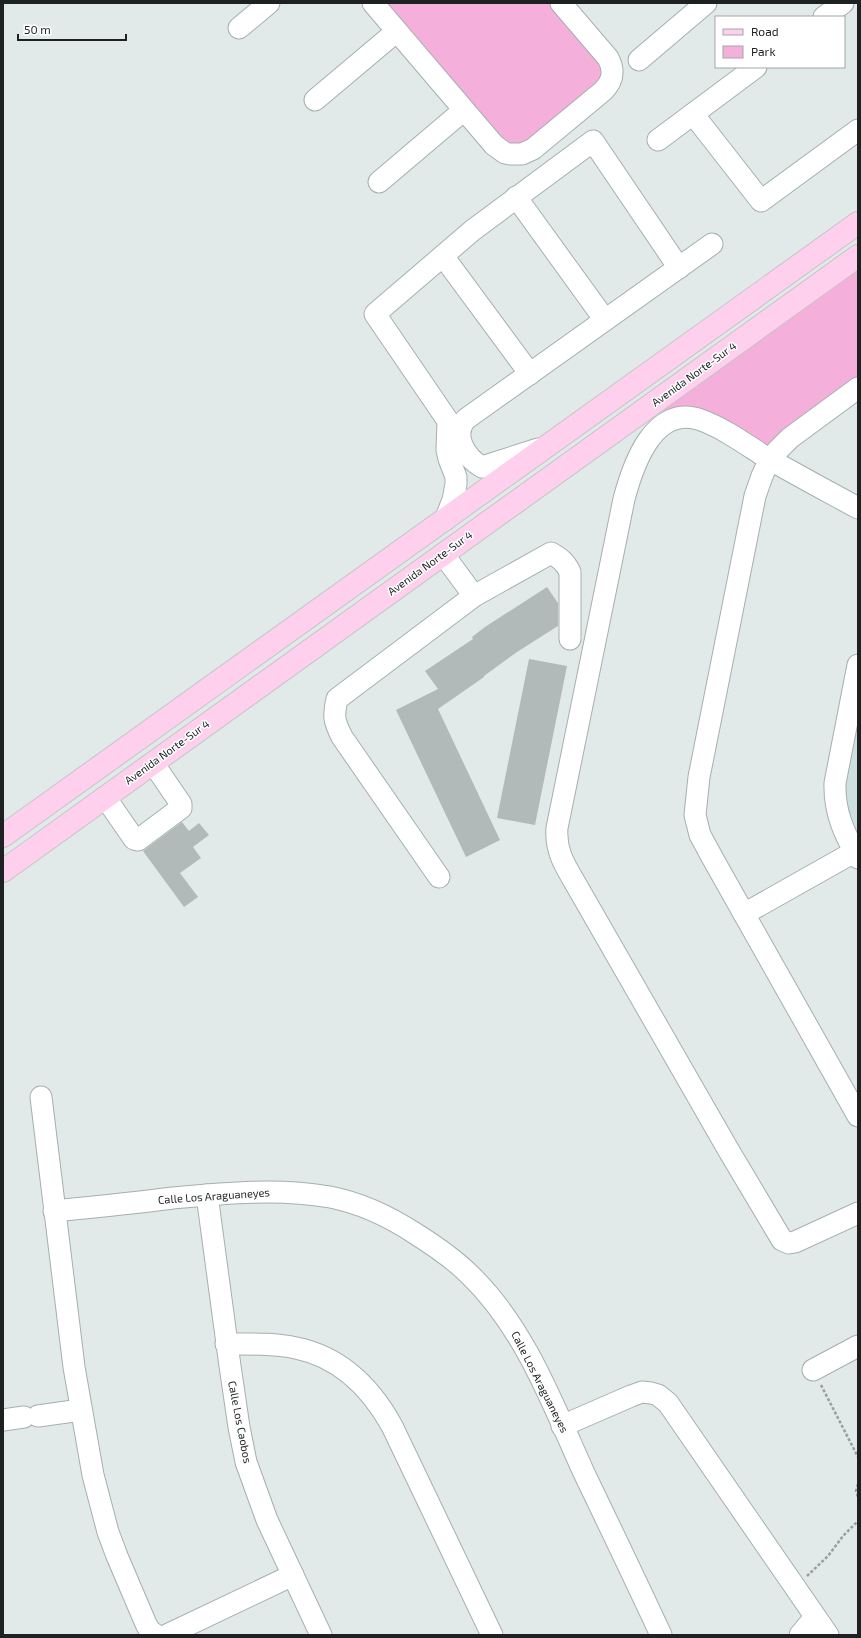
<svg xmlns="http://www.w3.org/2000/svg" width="861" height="1638" font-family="'Exo 2',sans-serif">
	<rect width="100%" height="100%" fill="#e1eae9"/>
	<path fill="#cddfdf" d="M858,665v193l-18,-34z"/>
	<g fill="#f5afdb">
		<path d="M373,3h188l52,71 -98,81z"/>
		<path d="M858,256v132l-80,62 -102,-31 -22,-16z"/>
	</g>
	<g fill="#b1b9b9">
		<path d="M547,587l11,16v23l-41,26 -33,24v1l-46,32 62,131 -34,17 -70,-147 42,-21 -13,-18 48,-32 -1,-2 13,-10z"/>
		<path d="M529,659l38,7 -32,159 -38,-7z"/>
		<path d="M182,822l7,9 10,-8 10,12 -16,12 8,11 -21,15 18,24 -14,10 -41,-56z"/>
	</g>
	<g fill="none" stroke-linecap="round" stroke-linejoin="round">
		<defs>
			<g id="minor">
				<path d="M373,3l121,142 11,8 5,1h12l11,-5 70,-58c10,-10 12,-20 5,-33l-47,-55"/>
				<path d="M824,17l19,-14"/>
				<path d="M239,28l30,-25"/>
				<path d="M639,60l67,-57"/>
				<path d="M315,100l82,-69"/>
				<path d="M693,114l68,87 97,-71"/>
				<path d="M658,140l98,-73"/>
				<path d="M379,182l85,-72"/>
				<path d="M516,197l89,123"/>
				<path d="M443,256l87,118"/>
				<path d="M858,388l-68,50 -12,12 -8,9 -8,17 -7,20 -56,281 -4,38 5,20 13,24 145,257"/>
				<path d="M538,449l-56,18c-16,-9 -31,-32 -16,-48l246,-175"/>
				<path d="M858,508c-31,-17 -63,-34 -94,-52 -20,-13 -41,-28 -63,-36 -47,-17 -68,45 -77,79l-67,329c-2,24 9,39 21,60l151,263 53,89 7,3 6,-1 63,-29"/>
				<path d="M445,520l8,-20 3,-16v-7l-7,-18 -2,-9 1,-29 -73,-107 98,-84 120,-89 86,127"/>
				<path d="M443,554l31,42"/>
				<path d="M858,665l-23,118c-1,29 9,50 23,75"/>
				<path d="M105,797l29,42 4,1 43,-32v-4l-28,-41"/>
				<path d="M439,877l-97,-140c-8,-16 -9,-20 -5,-38l137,-103 77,-43c9,5 14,9 19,19v67"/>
				<path d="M744,914l110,-62"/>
				<path d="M41,1097l33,270 19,108 15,57 9,24 29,68 4,7 6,4"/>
				<path d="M207,1195l23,171 9,61 7,35 21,58 54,115"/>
				<path d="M54,1211c40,-4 80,-8 119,-13 53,-5 105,-10 157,-1 31,6 60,20 86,37 19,12 38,25 54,41 55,53 83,130 114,198 26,54 52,108 77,162"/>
				<path d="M226,1344c23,0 48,-1 70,4 44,9 75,40 96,78l100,209"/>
				<path d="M813,1370l45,-24"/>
				<path d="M38,1416l43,-6"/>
				<path d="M3,1420l21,-3"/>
				<path d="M562,1426l69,-30 11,-4 9,1 7,2 10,8 160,232"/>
				<path d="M167,1635l126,-60"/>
				<path d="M800,1635l15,-18"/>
			</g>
			<g id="major">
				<path d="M3,836l855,-613"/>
				<path d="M3,871l855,-615"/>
			</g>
		</defs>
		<use href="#minor" stroke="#a6afaf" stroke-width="23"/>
		<use href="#major" stroke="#c4c5c5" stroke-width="24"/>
		<g stroke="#999f9f" stroke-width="2.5" stroke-dasharray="3 2" stroke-linecap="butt">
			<path d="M821,1385l37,72"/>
			<path d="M858,1484l-2,7 2,6"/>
			<path d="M807,1576l21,-20 15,-20 15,-15"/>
		</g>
		<use href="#minor" stroke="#fff" stroke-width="21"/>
		<use href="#major" stroke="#fed0ed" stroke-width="22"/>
	</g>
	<g text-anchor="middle" stroke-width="3" stroke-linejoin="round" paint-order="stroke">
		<g font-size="11" fill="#1e2121" stroke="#fff">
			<text transform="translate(694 374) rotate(-36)" y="4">Avenida Norte-Sur 4</text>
			<text transform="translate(430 563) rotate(-36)" y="4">Avenida Norte-Sur 4</text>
			<text transform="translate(167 752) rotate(-36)" y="4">Avenida Norte-Sur 4</text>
			<text transform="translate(214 1196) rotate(-4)" y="4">Calle Los Araguaneyes</text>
			<text transform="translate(540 1382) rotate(63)" y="4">Calle Los Araguaneyes</text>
			<text transform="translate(240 1422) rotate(79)" y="4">Calle Los Caobos</text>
		</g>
	</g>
	<rect width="861" height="1638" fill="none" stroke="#1e2121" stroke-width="8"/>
	<rect x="715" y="16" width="130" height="52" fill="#ffffff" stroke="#a5a6a6"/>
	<rect x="723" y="29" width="20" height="6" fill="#fed0ed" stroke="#a5a6a6"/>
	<text x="751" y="36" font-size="12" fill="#1e2121">Road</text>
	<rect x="723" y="46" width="20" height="12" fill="#f5afdb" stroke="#a5a6a6"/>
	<text x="751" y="56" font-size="12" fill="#1e2121">Park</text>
	<path d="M18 34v6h108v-6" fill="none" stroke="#1e2121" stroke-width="2"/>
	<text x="24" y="34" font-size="12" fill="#1e2121" stroke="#ffffff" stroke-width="3" paint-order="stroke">50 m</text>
</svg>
